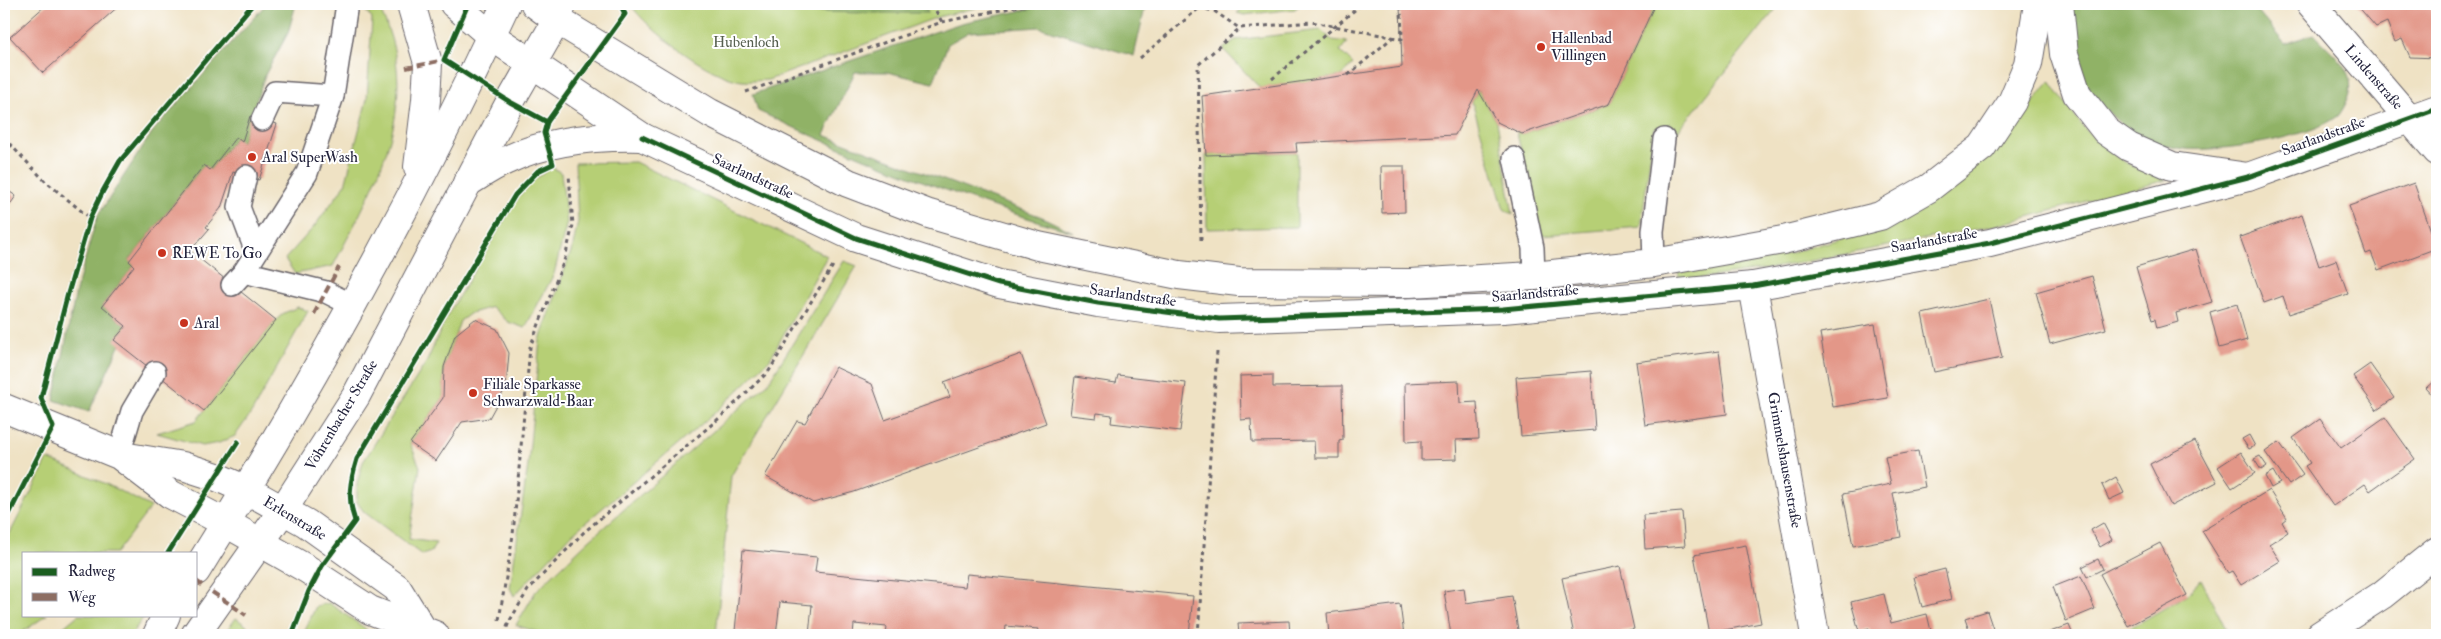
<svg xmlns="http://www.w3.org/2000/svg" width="2441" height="639" font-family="'IM FELL Double Pica',serif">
	<rect width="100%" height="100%" fill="#fff"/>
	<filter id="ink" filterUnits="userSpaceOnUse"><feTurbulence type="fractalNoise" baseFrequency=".02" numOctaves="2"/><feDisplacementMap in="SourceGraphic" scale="10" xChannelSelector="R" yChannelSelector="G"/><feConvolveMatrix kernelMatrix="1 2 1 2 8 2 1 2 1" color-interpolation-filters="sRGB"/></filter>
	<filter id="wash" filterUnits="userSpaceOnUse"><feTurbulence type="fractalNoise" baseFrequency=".0096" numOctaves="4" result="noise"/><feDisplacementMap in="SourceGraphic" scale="20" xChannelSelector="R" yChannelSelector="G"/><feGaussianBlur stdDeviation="1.12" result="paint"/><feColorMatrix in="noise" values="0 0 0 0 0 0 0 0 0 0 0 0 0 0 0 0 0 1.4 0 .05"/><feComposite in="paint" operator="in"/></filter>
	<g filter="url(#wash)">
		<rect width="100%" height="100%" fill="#efe2c4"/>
		<g fill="#b6cf75" stroke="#6c7858">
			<path d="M363,4h14c50,95 0,177 -44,262l-38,8 -10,-15 28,-31 32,-43 22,-86 5,-80 -9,-12z"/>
			<path d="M630,4h362l-54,13 -170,63c-8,0 -18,2 -26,1 -33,-4 -94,-51 -112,-77z"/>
			<path d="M1248,4h53l-6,5 -51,6 -7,-2z"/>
			<path d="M1655,4h125l-107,133 -19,-10 -13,100 -99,8 -26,-105 6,4 87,-30z"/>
			<path d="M1321,30l11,10 15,2 -7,9 13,13 -11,12 -82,12 -37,-39 12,-9z"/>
			<path d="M2050,81c19,29 38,56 67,76 14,10 33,16 49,23l-168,45 -230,44 -88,12 -2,-9 109,-18 55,-16 116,-59 45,-38z"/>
			<path d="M1478,90l19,32 16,93 -9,-6 -32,-107z"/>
			<path d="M1297,152v75l-90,2 -1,-74z"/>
			<path d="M635,162l192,94 -57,103 -53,52 -145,123 -58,62 -4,-8 18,-123 12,-125 33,-94 5,-25 -3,-58z"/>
			<path d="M552,167l9,6 6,49 -13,52 -29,54 -17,-6 -16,-15 -21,6 -11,8 -16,46 -1,31 -33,45 10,24 -11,72 27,4 -5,9 -9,3 -58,-43 -7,-10v-18l6,-22 64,-101 20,-45 71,-119 16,-17z"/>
			<path d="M844,261l13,5 -126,210 -15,159h-170l-30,-10 20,-34 51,-49 181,-159z"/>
			<path d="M298,307l10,4 -56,101 -17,24 -16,7 -17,3 -45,-13 39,-12 80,-101 8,-7z"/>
			<path d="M48,459l58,25 45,23 -35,46h-92v62h23l-29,20h-14v-90z"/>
			<path d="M2201,579l28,56h-100v-6l58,-34z"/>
			<path d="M329,603l37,26 4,6h-67l13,-29z"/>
			<path d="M78,615h67l-14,20h-77z"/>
			<path d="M236,618l23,17h-35z"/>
		</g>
		<g fill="#90b266" stroke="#596a50">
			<path d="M266,4h30l-8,29 -23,42 -23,67 -6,-5 -26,33 -6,-5 -75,96 5,5 -32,40 24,20 -11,13 5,5 -31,68 -35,-12 22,-109 21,-74 56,-86z"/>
			<path d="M735,4h188l5,9c-65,0 -129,1 -193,-9z"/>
			<path d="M1054,4h50l41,4 -11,48 -95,-29 -70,5 -21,12 -15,39 -46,-11h-32l-31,63 218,82 31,15c-109,-32 -213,-73 -315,-121l-5,-17 208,-71z"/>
			<path d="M2069,4h182l34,40 29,-10c14,15 41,35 36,58 -1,6 -8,20 -12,24 -29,23 -118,36 -154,33 -17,-2 -36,-8 -50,-16 -20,-11 -49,-44 -56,-66 -6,-19 -6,-43 -9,-63z"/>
		</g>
		<g id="blocks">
			<g fill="#e39788">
				<path d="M47,4h74l-78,69 -33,-36z"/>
				<path d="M1400,4h255l-46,100 -87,30 -25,-12 -19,-32 -23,45 -159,8 1,9 -91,3 -4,-59 200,-29z"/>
				<path d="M2356,4h73l8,19 -2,3 2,6v26l-27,-1 -8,-18 -7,3 -8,-20 -11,5z"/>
				<path d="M250,116l27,8 -18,56 -26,-8 -12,36 -15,19 3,2 -19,22 86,69 -72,91 -90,-71 12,-14 -24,-20 32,-40 -5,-5 75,-96 6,5 26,-33 6,5z"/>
				<path d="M1381,166h23l1,46 -23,1z"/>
				<path d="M2414,183l17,48 6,-3v20l-59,22 -7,-18 -5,2 -17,-48z"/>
				<path d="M4,188l12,8 -12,17z"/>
				<path d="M2302,215l17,51 17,-6 12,34 -59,20 -6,-18 -19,7 -24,-66z"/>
				<path d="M2196,249l16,53 -36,11 2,9 -21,6 -2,-9 -3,1 -16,-53z"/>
				<path d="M2092,276l14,53 -56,15 -14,-52z"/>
				<path d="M1989,299l13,59 -68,14 -12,-58z"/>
				<path d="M2237,304l10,36 -28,8 -9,-36z"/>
				<path d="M475,319l22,10 12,24 -3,34 -17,31 -27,4 -26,39 -26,-18 33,-45 1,-31 11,-32z"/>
				<path d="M1875,324l13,74 -55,9 -13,-74z"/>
				<path d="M1719,351l8,63 -82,11 -9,-63z"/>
				<path d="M1021,354l25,69 -192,69 -41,11 -48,-27 32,-55 8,2 30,-56 37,17 13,36 65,-23 -6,-15z"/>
				<path d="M2370,364l24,34 -17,12 -24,-34z"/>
				<path d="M1591,371l4,59 -74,6 -5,-59z"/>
				<path d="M1118,375l68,8 -6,48 -69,-8 1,-8 -15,-2 -1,5 -26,-3 5,-38 41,6z"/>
				<path d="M1273,375v12l69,-1 1,54 -4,1v17h-24l-1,-17 -62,1 -1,-23 -10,1 -1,-44z"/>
				<path d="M2437,378v22l-11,-12z"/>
				<path d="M1459,381l1,22 17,-1 2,37 -23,1 1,19 -36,1v-19l-15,1 -1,-59z"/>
				<path d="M2385,417l30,42 -45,32 -5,-7 -32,22 -28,-40 5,-3 -17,-25 27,-19 21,29z"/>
				<path d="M2249,435l6,11 -6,3 -7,-10z"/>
				<path d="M2195,441l22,41 -46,24 -21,-42z"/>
				<path d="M2279,442l24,33 -14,10 -24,-33z"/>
				<path d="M1918,451l7,36 -32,6 8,44 -48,9 -10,-52 48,-10 -6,-27z"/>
				<path d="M2241,452l14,21 -23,15 -14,-21z"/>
				<path d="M2260,456l7,10 -6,4 -7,-11z"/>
				<path d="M2273,471l7,12 -9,5 -6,-12z"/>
				<path d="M2116,477l8,16 -15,7 -7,-15z"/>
				<path d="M2269,490l18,28 -5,4 6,10 -19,12 11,17 -39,24 -9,-14 -4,2 -26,-42z"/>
				<path d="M1682,512l3,34 -40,3 -2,-34z"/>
				<path d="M2103,523l9,17 -12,7 -9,-17z"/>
				<path d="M2160,543l27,52 -59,31 -28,-52z"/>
				<path d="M1746,545l15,78 -52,10 -15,-78z"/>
				<path d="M743,550l74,7 -2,15 150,15 2,-13 226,22 -4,39 -109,-2v2h-43l1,-6 -32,-3 -1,9h-45l-30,-4v4h-44l1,-8 -33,-3 -1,11h-44l3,-30 -32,-3 -4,33 -41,-4z"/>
				<path d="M2098,559l5,10 -16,8 -5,-10z"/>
				<path d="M1620,566l14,63 -32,6h-28l-12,-57z"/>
				<path d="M1945,569l7,30 -30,8 -8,-30z"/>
				<path d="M2081,576l14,33 -29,12 -13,-34z"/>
				<path d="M1464,588l2,15 46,-7 7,39h-68l-7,-44z"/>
				<path d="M1884,594l7,29 36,-9 5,21h-61l-2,-7 -10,3 -8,-29z"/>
				<path d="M1400,604l4,31h-75l-2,-22z"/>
				<path d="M1987,611l8,24h-24l-6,-17z"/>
				<path d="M1289,621l1,14h-51l-1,-12z"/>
				<path d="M2069,625l4,10h-31z"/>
			</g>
		</g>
	</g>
	<g filter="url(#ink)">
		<use href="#blocks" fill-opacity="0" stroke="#6a656b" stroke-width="1"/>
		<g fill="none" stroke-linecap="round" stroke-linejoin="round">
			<defs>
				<g id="service">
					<path d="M262,120l13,-28 58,4"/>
					<path d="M1514,158l19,90 1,28"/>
					<path d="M246,176l-7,31 17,45"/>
					<path d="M1654,263l-1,-32 11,-92"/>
					<path d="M244,272l82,20 28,14"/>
					<path d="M232,285l12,-13 63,-99 26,-77 14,-92"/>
					<path d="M119,455l13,-44 23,-39"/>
				</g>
				<g id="minor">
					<path d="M2059,4l5,50 13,40 29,37 23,16 43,19 76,11"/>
					<path d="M2311,4l126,147"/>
					<path d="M1753,286l62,349"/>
					<path d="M4,408l115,47 51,39 56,29 81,46 63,41 65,25"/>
					<path d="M122,456l61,10 34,11 30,13 59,33 91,65 29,47"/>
					<path d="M2320,635l62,-40 55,-44"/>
				</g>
				<g id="tertiary">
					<path d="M411,4l17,59 -2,37 -8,67"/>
					<path d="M454,4l37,32 151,101 214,101 143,46 99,19 121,16 284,-10 250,-23 237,-43 258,-66 189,-68"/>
					<path d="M535,4l22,16 153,93 138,70 81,31 109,32 141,29 60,7 171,1 124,-7 120,-13 129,-23 97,-24 49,-28 53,-41 30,-45 16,-38 10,-60"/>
					<path d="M467,183c13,-8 26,-17 40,-23 41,-20 90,-24 135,-23"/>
					<path d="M196,571c114,-183 218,-371 310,-567"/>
					<path d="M157,635l9,-20"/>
					<path d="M195,635l88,-125 73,-114 154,-294 47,-82 5,-16"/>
				</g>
			</defs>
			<use href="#service" stroke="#6a656b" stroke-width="24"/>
			<use href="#minor" stroke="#6a656b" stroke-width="30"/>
			<use href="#tertiary" stroke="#6a656b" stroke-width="30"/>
			<g stroke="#6a656b" stroke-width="3" stroke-dasharray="4 4" stroke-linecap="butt">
				<path d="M932,4l10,18"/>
				<path d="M1183,4l31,7 25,17"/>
				<path d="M1214,11l9,-7"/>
				<path d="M1140,58l58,-49"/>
				<path d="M1348,75l45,-38"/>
				<path d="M1272,79l90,-75"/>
				<path d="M746,92l196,-70 88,-18"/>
				<path d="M4,138l41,43 45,37"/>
				<path d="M1201,240l-3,-175 42,-37 72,-6 90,17 -1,-32 -3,-3"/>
				<path d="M44,388l23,-91 23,-79 13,-27 17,-30 133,-157"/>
				<path d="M499,620l14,-85 17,-188 35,-89 8,-33 -4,-50"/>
				<path d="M504,635l5,-13 19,-32 55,-57 140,-118 46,-44 65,-107"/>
				<path d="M1198,635l19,-283"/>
			</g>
			<use href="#service" stroke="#fff" stroke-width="21"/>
			<use href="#minor" stroke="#fff" stroke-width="28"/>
			<use href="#tertiary" stroke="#fff" stroke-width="28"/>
			<g stroke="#8d6e63" stroke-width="4" stroke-dasharray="8 4" stroke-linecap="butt">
				<path d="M406,68l38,-8"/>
				<path d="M314,314l25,-47"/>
				<path d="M196,581l6,4"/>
				<path d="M212,592l34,23"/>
			</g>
			<defs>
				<g id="cycleway">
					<path d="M468,4l-24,56 66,42 37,20"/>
					<path d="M642,137l214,101 143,46 99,19 121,16 284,-10 250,-23 237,-43 258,-66 189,-68"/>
					<path d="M4,524l49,-97 -12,-29 26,-101 23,-79 13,-27 17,-30 133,-157"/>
					<path d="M168,553l70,-111"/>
					<path d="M292,635l17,-44 13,-25 33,-45c-8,-23 -5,-39 2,-62l158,-264 23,-24 15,-7 -9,-31 3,-11 78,-108 -5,-10"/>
				</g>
			</defs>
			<use href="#cycleway" stroke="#fff" stroke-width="8"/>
			<use href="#cycleway" stroke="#1b5e20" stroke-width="5"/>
		</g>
	</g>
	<g fill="#c8321e" stroke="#fff" stroke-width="2">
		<circle cx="1541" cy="47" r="5"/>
		<circle cx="252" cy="157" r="5"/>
		<circle cx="162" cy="253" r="5"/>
		<circle cx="184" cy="323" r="5"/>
		<circle cx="473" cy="393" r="5"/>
	</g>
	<g text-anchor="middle" stroke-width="4" stroke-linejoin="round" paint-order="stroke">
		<g font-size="15" fill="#22223b" stroke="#fff" text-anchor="start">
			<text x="1551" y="43">Hallenbad<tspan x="1551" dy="17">Villingen</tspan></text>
			<text x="262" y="162">Aral SuperWash</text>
			<text x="172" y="258">REWE To Go</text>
			<text x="194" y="328">Aral</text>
			<text x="483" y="389">Filiale Sparkasse<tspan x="483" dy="17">Schwarzwald-Baar</tspan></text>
		</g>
		<g font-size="15" fill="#565f4f" stroke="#fff">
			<text x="746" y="47">Hubenloch</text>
		</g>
		<g font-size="15" fill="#22223b" stroke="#fff">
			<text transform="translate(2374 77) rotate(49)" y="5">Lindenstraße</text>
			<text transform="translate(2323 136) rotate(-20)" y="5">Saarlandstraße</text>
			<text transform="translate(753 176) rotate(25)" y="5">Saarlandstraße</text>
			<text transform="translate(1934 240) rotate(-10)" y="5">Saarlandstraße</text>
			<text transform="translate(1535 293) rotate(-5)" y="5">Saarlandstraße</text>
			<text transform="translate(1133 295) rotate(8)" y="5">Saarlandstraße</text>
			<text transform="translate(341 415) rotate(-59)" y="5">Vöhrenbacher Straße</text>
			<text transform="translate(1785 460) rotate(80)" y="5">Grimmelshausenstraße</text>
			<text transform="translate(295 518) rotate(31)" y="5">Erlenstraße</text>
		</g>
	</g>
	<rect width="2441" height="639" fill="none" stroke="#fff" stroke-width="20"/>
	<rect x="22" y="552" width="175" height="65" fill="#ffffff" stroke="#a7a7b1"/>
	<rect x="32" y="568" width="25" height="8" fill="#1b5e20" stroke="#a7a7b1"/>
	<text x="68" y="576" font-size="15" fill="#22223b">Radweg</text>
	<rect x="32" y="593" width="25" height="8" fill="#8d6e63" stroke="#a7a7b1"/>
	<text x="68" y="602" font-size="15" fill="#22223b">Weg</text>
</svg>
